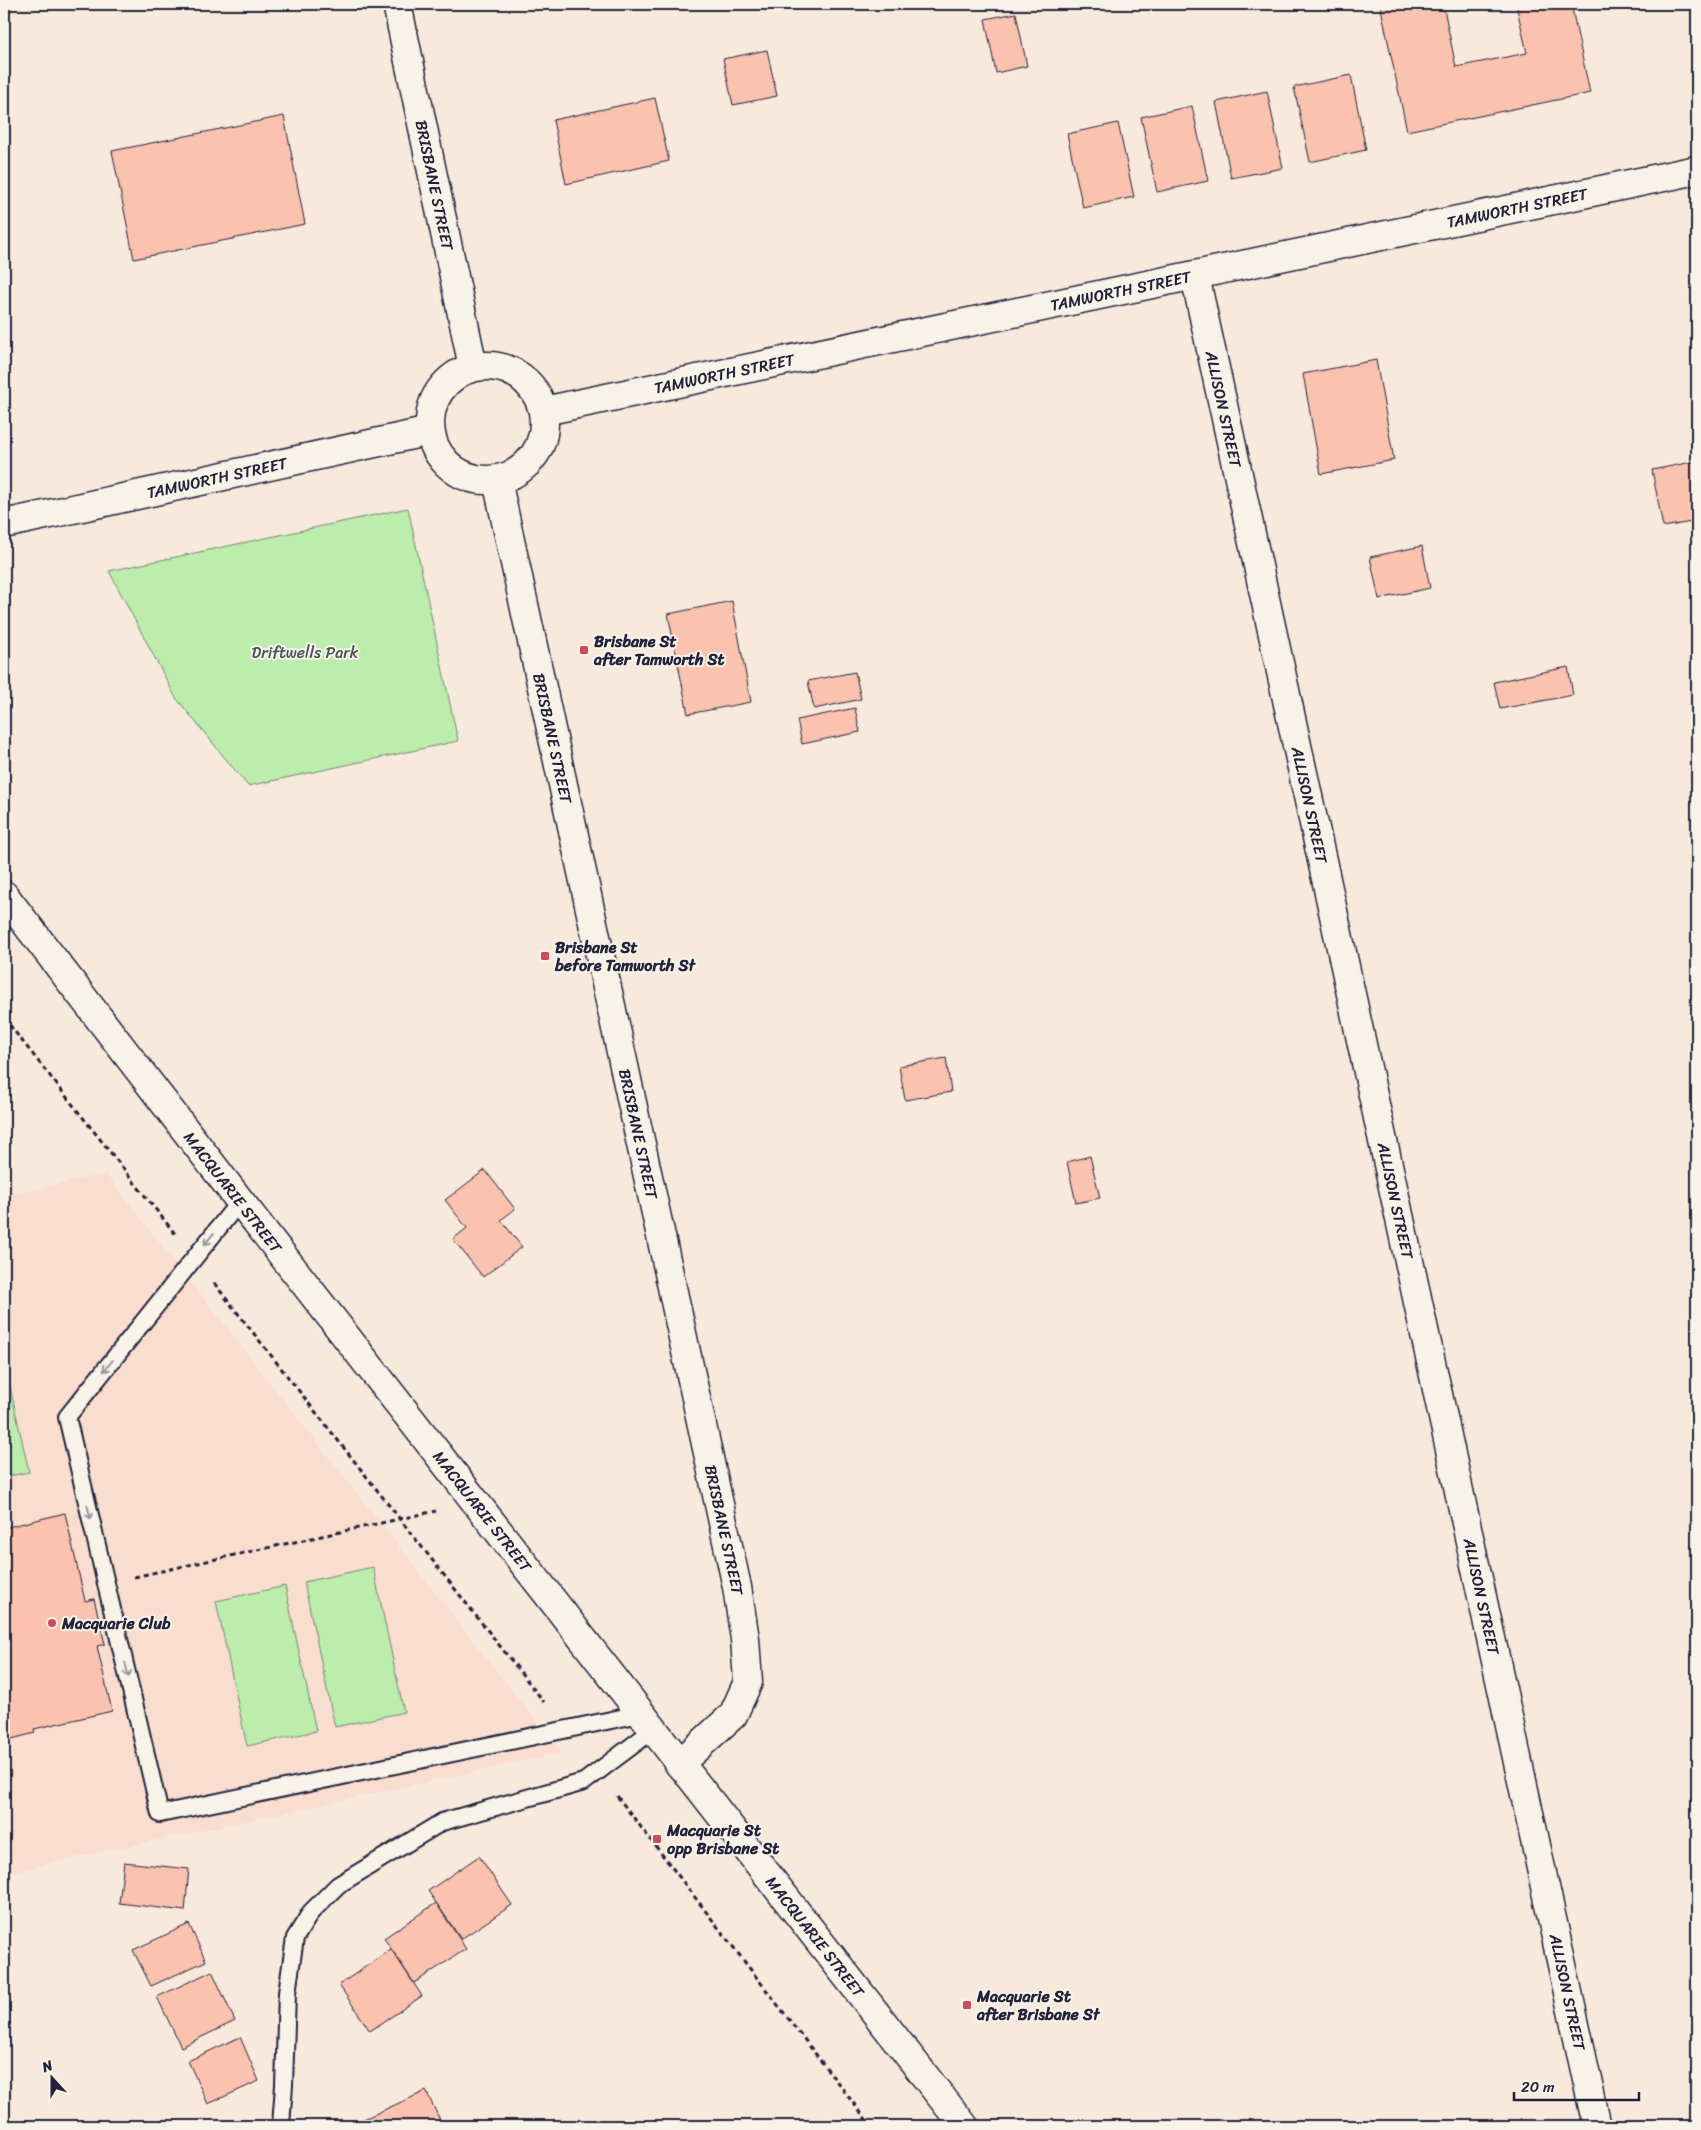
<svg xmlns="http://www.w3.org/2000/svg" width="1701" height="2130" font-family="Sriracha,sans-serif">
	<rect width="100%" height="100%" fill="#f8e9dd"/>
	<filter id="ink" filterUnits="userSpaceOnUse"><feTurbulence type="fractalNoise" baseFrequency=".02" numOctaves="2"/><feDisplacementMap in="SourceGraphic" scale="10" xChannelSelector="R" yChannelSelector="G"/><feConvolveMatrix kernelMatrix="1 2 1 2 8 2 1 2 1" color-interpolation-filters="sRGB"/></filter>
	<g filter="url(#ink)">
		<path fill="#f9ddcf" d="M106,1174l455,579 -557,120v-677z"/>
		<g fill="#bcedac" stroke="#6f8874">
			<path d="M408,508l50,233 -210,45 -72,-88 -67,-127z"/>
			<path d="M4,1360l25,112 -25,5z"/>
			<path d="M373,1567l31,145 -69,15 -31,-145z"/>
			<path d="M285,1586l31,145 -69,15 -31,-145z"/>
		</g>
		<g fill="#fac2af" stroke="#22223b">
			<path d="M1380,4h63l13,63 71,-14 -11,-49h55l19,89 -183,38z"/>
			<path d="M1016,13l11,53 -31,7 -11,-54z"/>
			<path d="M767,50l10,46 -44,9 -10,-46z"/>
			<path d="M1351,75l15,75 -56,12 -16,-75z"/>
			<path d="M1267,91l16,77 -52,10 -15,-76z"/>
			<path d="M655,98l14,63 -103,23 -13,-64z"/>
			<path d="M1192,106l16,75 -51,11 -16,-75z"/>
			<path d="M284,116l21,108 -171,35 -22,-108z"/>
			<path d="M1118,123l16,74 -51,11 -16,-74z"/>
			<path d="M1376,360l18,100 -73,14 -18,-100z"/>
			<path d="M1697,461v60l-34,6 -11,-57z"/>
			<path d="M1422,546l8,42 -51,11 -9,-42z"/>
			<path d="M732,601l19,101 -63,12 -20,-100z"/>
			<path d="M1568,667l5,28 -73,14 -6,-27z"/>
			<path d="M855,672l6,27 -47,10 -6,-28z"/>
			<path d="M855,708l5,24 -58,12 -5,-24z"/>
			<path d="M946,1058l5,34 -46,8 -6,-34z"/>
			<path d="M1090,1156l10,42 -24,5 -9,-41z"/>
			<path d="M485,1170l30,39 -14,11 21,27 -39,30 -30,-38 14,-11 -22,-28z"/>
			<path d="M65,1513l20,88 9,-2 11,45 -8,2 15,65 -78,18 1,4 -31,8v-213z"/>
			<path d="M479,1856l33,49 -51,34 -33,-48z"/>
			<path d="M124,1862l65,7 -4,42 -66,-8z"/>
			<path d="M436,1903l30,46 -52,34 -30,-45z"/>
			<path d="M189,1924l17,37 -55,25 -18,-36z"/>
			<path d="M391,1949l31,47 -52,35 -31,-46z"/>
			<path d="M212,1971l23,50 -54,26 -24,-50z"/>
			<path d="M240,2037l19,44 -51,23 -20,-43z"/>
			<path d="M426,2091l17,35h-95z"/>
		</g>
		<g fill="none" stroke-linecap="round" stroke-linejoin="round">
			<defs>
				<g id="lane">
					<path d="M240,1201l-173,216 93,397 480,-100"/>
					<path d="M281,2126l3,-41 3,-92 8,-55 16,-26 27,-27 104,-63 142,-40 69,-52"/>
				</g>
				<g id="street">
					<path id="s1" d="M397,4l76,363"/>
					<path id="s2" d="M1195,276l402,1850"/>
					<path id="s3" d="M497,480l240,1107 8,52 3,43 -15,33 -54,49"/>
				</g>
				<g id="secondary">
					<circle cx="487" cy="423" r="57"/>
					<path id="s4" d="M544,411l1153,-241"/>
					<path id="s5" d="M4,524l426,-93"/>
					<path id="s6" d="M4,895l236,306 724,925"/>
				</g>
			</defs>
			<use href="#lane" stroke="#22223b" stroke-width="20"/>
			<use href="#street" stroke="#22223b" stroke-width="31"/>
			<use href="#secondary" stroke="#22223b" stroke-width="31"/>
			<g stroke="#22223b" stroke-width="3" stroke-dasharray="5 4" stroke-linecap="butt">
				<path d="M4,1018l172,217"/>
				<path d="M214,1283l330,419"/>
				<path d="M134,1577l302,-66"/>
				<path d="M617,1796l254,330"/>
			</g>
			<use href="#lane" stroke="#f7f3e8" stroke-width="16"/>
			<use href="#street" stroke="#f7f3e8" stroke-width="28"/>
			<use href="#secondary" stroke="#f7f3e8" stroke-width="28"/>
		</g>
		<defs><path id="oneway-shaft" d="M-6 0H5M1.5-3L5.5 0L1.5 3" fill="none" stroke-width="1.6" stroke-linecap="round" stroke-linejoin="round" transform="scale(1.25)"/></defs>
		<g stroke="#97959a">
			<use href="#oneway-shaft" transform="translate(209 1239) rotate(129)"/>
			<use href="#oneway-shaft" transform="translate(108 1366) rotate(129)"/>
			<use href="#oneway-shaft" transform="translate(89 1512) rotate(77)"/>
			<use href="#oneway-shaft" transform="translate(127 1670) rotate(77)"/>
		</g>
	</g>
	<g fill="#d1495b" stroke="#f7f3e8" stroke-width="2">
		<rect x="579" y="645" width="10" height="10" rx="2.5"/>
		<rect x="540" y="951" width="10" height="10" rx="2.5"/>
		<circle cx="52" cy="1623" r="5"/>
		<rect x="652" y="1834" width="10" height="10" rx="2.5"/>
		<rect x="962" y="2000" width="10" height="10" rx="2.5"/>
	</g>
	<g text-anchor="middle" stroke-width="4" stroke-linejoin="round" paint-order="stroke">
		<g font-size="16" fill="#22223b" stroke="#f7f3e8">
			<text dy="6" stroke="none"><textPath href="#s1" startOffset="185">BRISBANE STREET</textPath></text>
			<text dy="6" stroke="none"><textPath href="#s4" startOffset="994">TAMWORTH STREET</textPath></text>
			<text dy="6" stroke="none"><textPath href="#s4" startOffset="589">TAMWORTH STREET</textPath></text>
			<text dy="6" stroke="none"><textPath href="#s4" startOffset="184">TAMWORTH STREET</textPath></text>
			<text dy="6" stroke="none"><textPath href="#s2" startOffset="136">ALLISON STREET</textPath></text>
			<text dy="6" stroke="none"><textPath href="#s5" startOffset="218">TAMWORTH STREET</textPath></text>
			<text dy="6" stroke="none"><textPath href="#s3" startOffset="264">BRISBANE STREET</textPath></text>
			<text dy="6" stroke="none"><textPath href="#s2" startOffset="541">ALLISON STREET</textPath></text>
			<text dy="6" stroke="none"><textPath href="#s3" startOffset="669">BRISBANE STREET</textPath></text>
			<text dy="6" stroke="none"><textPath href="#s6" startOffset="375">MACQUARIE STREET</textPath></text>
			<text dy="6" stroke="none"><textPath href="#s2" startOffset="946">ALLISON STREET</textPath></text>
			<text dy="6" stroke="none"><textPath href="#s6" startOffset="780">MACQUARIE STREET</textPath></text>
			<text dy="6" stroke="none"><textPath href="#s3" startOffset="1074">BRISBANE STREET</textPath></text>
			<text dy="6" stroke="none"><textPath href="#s2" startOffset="1351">ALLISON STREET</textPath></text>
			<text dy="6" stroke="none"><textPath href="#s6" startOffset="1320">MACQUARIE STREET</textPath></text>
			<text dy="6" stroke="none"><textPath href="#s2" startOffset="1756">ALLISON STREET</textPath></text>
		</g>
		<g font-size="16" font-weight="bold" fill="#22223b" stroke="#f7f3e8" text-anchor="start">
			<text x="594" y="647">Brisbane St<tspan x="594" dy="18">after Tamworth St</tspan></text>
			<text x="555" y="953">Brisbane St<tspan x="555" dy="18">before Tamworth St</tspan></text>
			<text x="62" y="1629">Macquarie Club</text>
			<text x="667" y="1836">Macquarie St<tspan x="667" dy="18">opp Brisbane St</tspan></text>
			<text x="977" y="2002">Macquarie St<tspan x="977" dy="18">after Brisbane St</tspan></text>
		</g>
		<g font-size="16" fill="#485557" stroke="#f7f3e8">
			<text x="305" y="658">Driftwells Park</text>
		</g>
	</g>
	<rect width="1701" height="2130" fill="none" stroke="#f7f3e8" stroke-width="20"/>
	<rect x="10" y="10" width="1681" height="2110" fill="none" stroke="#22223b" stroke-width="2" filter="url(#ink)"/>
	<g transform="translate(52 2078) rotate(339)" stroke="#f7f3e8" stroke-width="4" paint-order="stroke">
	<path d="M0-4L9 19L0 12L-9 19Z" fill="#22223b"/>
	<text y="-8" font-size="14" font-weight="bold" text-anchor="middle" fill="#22223b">N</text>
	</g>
	<path d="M1514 2092v8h125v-8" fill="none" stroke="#22223b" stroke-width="2.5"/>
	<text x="1521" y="2092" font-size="15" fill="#22223b" stroke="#f7f3e8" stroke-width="4" paint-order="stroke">20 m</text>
</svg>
